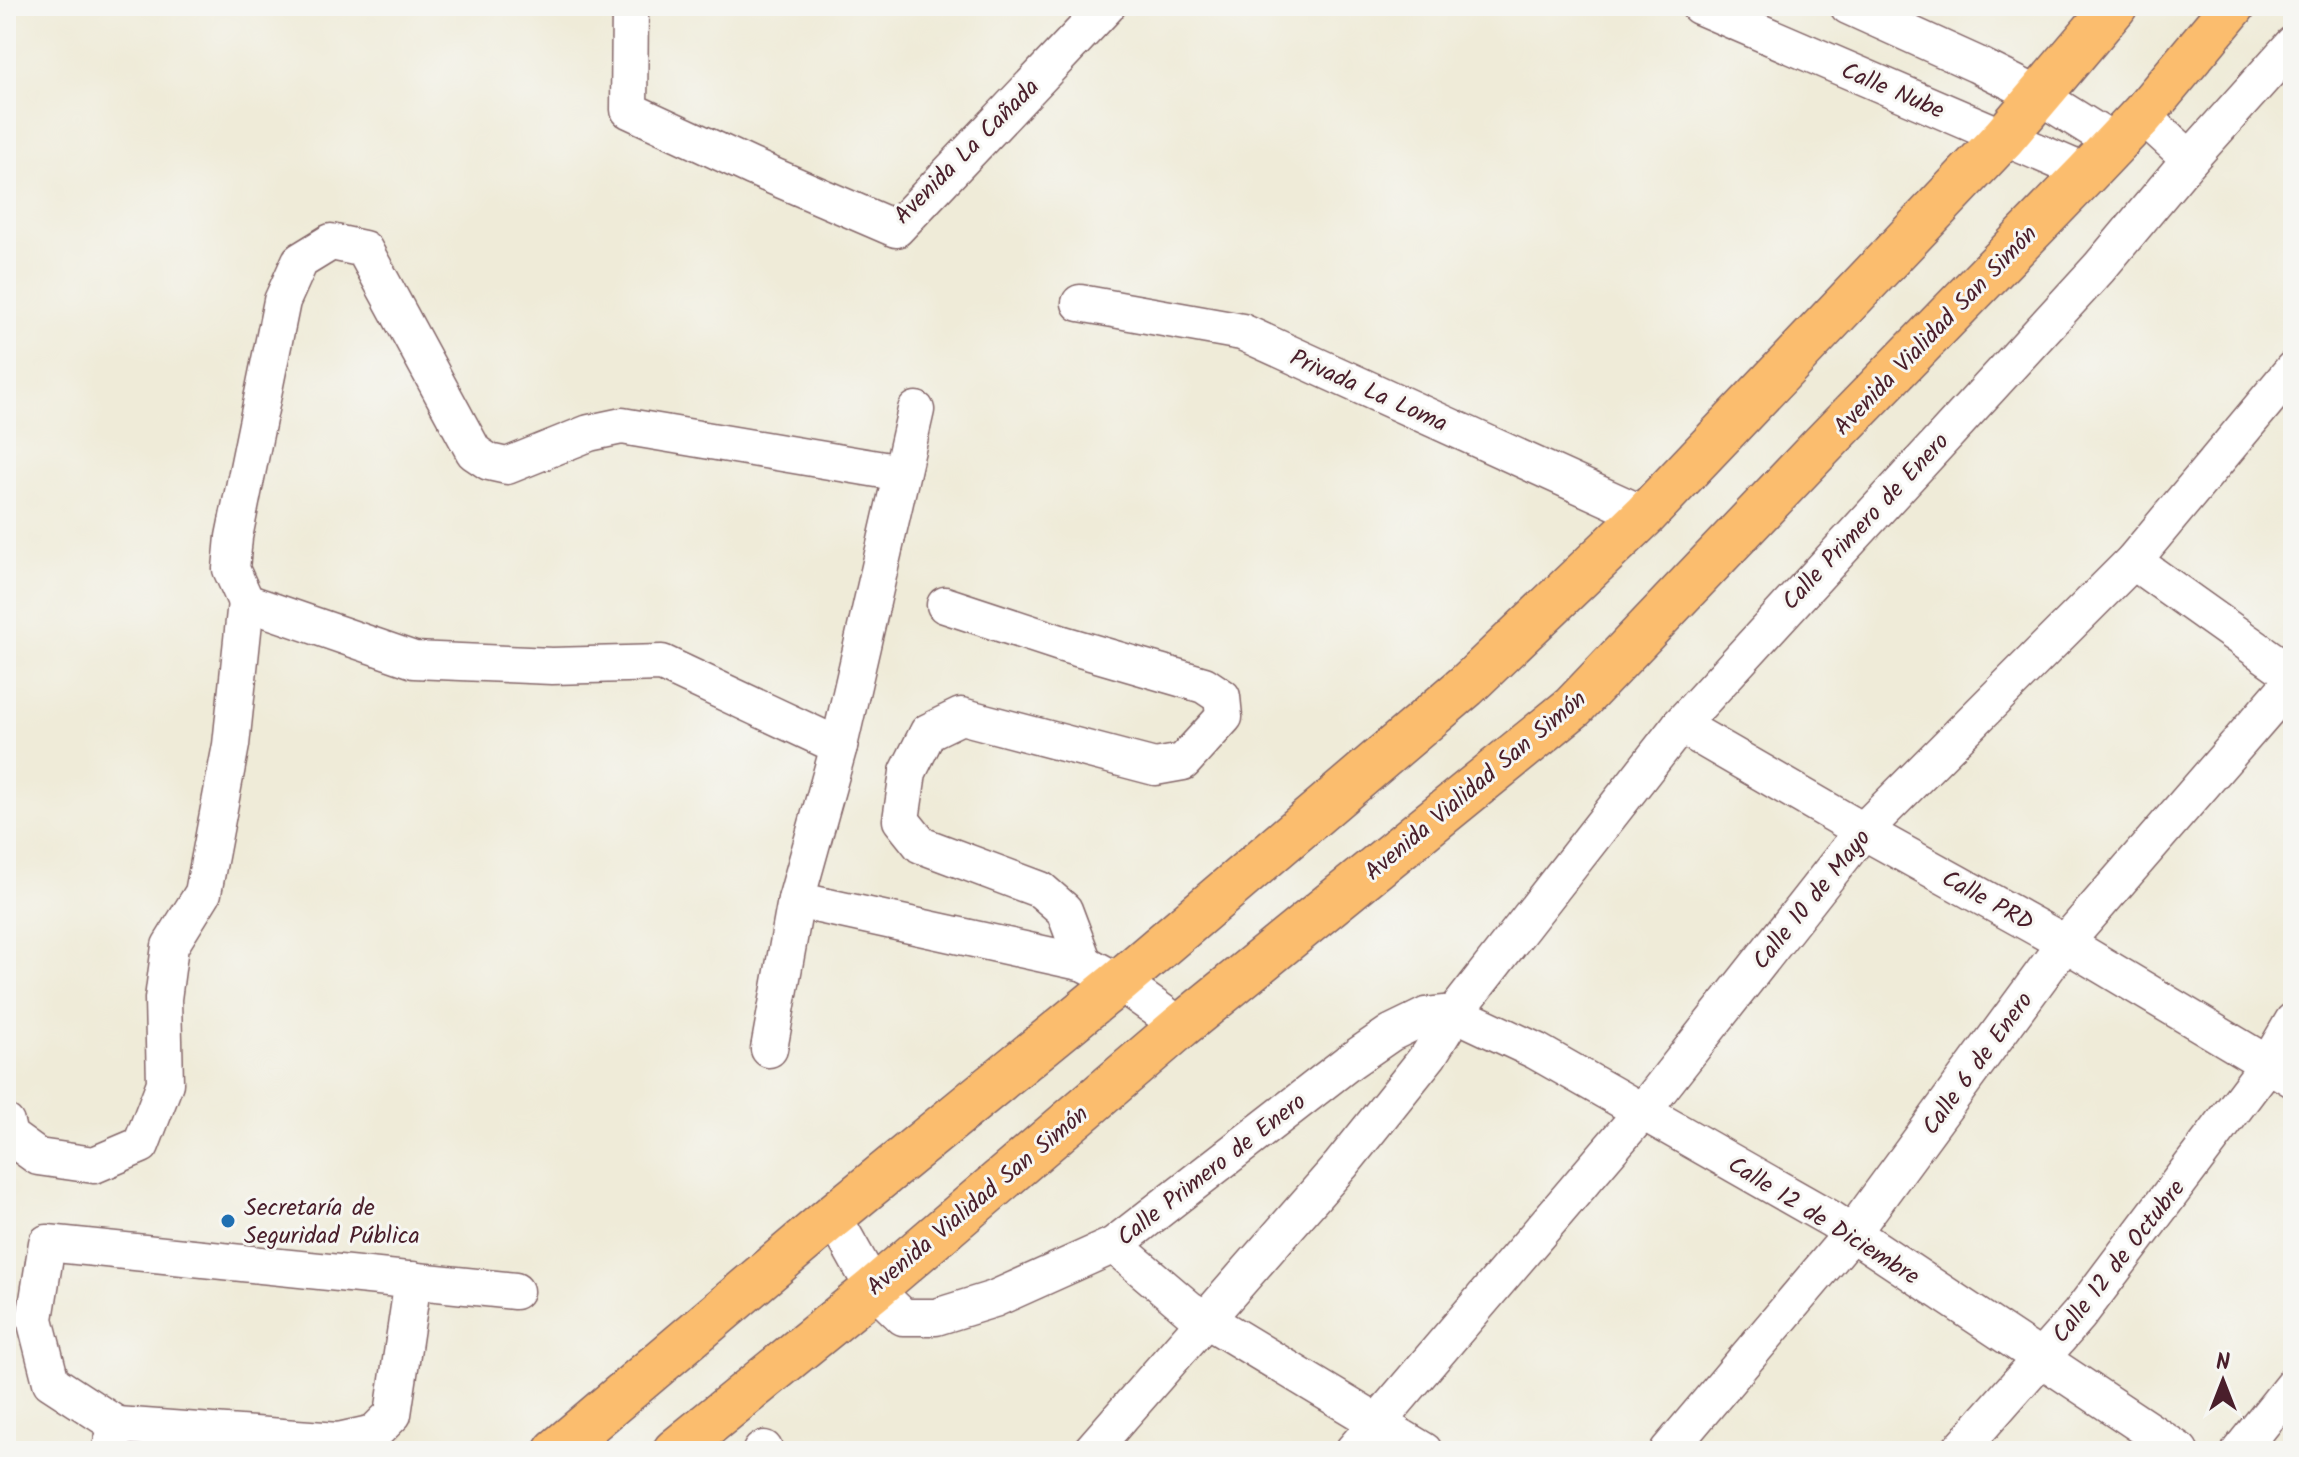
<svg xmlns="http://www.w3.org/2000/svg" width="2299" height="1457" font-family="Kalam,sans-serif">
	<rect width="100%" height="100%" fill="#f6f6f2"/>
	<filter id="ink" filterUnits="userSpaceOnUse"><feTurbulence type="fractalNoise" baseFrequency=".0125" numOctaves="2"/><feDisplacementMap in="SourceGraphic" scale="16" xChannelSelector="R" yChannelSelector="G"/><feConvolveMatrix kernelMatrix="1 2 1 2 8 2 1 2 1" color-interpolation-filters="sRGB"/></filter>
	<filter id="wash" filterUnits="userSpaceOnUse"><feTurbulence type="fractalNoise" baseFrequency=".006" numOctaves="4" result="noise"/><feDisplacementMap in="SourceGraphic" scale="32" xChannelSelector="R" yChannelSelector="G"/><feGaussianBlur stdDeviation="1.8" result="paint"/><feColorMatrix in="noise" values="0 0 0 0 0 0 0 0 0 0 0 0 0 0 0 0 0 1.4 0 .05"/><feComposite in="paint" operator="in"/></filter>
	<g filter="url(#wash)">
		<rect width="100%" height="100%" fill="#efebd8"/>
	</g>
	<g filter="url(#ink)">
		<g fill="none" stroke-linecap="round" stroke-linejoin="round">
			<defs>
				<g id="minor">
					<path d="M630,6l-1,104 123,57 144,62 211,-223"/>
					<path d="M1699,6l388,167"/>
					<path d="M1848,6l128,58 62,31 77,48"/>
					<path d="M2142,115l48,44"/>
					<path d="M1080,303l162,29 403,183"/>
					<path d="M2133,561l160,114"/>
					<path d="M945,605l118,39 141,41 18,12 2,20 -41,45 -28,5 -194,-51 -33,16 -20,40 -7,48 20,25 120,45 23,20 20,53"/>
					<path d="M1680,725l183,106 202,112 228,136"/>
					<path d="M839,746l-177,-83 -110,3 -138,-6 -168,-58 -15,-33 3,-32 48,-236 18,-40 31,-19 33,7 110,203 15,10 18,4 82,-33 33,-7 279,47"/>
					<path d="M796,900l288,63 35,19 62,44"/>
					<path d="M1455,1013l81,38 295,168 349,232"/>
					<path d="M769,1049l27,-149 43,-154 77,-336"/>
					<path d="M6,1123l3,13 29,21 56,8 47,-20 24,-62 -2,-84 7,-53 33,-53 28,-148 15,-143"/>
					<path d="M833,1216l41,73 29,28h33l58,-18 120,-54 235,-183 42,-29 35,-17 29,-3"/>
					<path d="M1114,1245l75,64 235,142"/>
					<path d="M117,1425l-66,-43 -16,-63 12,-76 468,48"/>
					<path d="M110,1451l7,-26 221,16 36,-8 19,-19 20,-134"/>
					<path d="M761,1451l3,-2"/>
					<path d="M1091,1451l250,-286 88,-110 26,-42 225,-288 419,-457 91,-109 103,-115"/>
					<path d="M1353,1451l289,-339 221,-281 270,-270 160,-192"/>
					<path d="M1668,1451l184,-218 213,-290 228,-263"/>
					<path d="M1959,1451l120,-136 189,-251 25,-43"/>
					<path d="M2240,1451l53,-66"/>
				</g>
				<g id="major">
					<path d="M556,1451l277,-235 286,-234 347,-296 179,-171 359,-378 111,-131"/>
					<path d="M675,1451l199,-162 307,-263 392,-319 243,-255 271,-279 55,-58 91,-109"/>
				</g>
			</defs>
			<use href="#minor" stroke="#846668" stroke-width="39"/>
			<use href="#major" stroke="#846668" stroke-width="47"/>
			<use href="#minor" stroke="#fff" stroke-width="36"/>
			<use href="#major" stroke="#fbbd6e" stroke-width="44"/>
		</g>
	</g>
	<circle fill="#1f6fb2" stroke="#f6f6f2" stroke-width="3" cx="228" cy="1221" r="8"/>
	<g text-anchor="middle" stroke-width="6" stroke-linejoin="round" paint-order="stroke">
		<g font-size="24" fill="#4a1f2b" stroke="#f6f6f2">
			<text transform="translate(1893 90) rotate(23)" y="8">Calle Nube</text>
			<text transform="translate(966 151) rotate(-45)" y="8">Avenida La Cañada</text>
			<text transform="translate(1935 330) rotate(-46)" y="8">Avenida Vialidad San Simón</text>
			<text transform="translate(1369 390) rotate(24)" y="8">Privada La Loma</text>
			<text transform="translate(1865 521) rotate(-47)" y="8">Calle Primero de Enero</text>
			<text transform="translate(1475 785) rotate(-40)" y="8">Avenida Vialidad San Simón</text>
			<text transform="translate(1811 899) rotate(-51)" y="8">Calle 10 de Mayo</text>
			<text transform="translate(1988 900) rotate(29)" y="8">Calle PRD</text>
			<text transform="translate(1977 1063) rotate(-54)" y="8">Calle 6 de Enero</text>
			<text transform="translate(1211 1169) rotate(-38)" y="8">Calle Primero de Enero</text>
			<text transform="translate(977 1200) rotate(-40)" y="8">Avenida Vialidad San Simón</text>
			<text transform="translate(1824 1220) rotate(32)" y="8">Calle 12 de Diciembre</text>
			<text transform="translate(2118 1261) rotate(-52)" y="8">Calle 12 de Octubre</text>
		</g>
		<g font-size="24" fill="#4a1f2b" stroke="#f6f6f2" text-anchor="start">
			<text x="244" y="1215">Secretaría de<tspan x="244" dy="28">Seguridad Pública</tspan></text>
		</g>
	</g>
	<rect width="2299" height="1457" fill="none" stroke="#f6f6f2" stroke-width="32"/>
	<g transform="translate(2223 1381)" stroke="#f6f6f2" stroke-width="6" paint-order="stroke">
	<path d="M0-6L14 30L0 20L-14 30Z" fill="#4a1f2b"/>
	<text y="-12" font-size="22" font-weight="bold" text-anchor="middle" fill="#4a1f2b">N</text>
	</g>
</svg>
